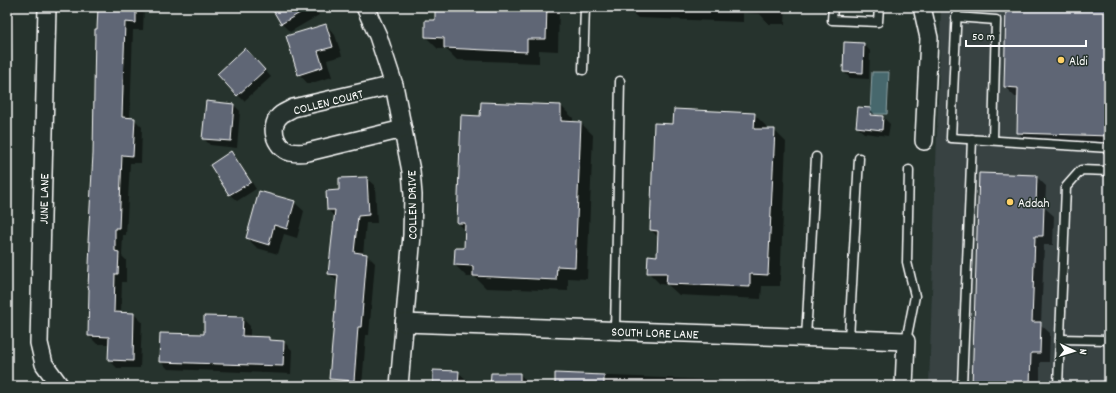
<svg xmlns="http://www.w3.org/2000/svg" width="1116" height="393" font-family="Dekko,sans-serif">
	<rect width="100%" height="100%" fill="#26332d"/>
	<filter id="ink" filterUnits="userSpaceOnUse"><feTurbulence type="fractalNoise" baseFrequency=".025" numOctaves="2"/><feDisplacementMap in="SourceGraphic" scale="8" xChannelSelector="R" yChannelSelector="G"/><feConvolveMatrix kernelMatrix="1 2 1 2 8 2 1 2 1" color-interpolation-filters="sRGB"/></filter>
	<g filter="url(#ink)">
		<path fill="#374242" d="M941,7h168v379h-180z"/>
		<path fill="#47686d" stroke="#91a4a7" d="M872,72h17l-2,42h-17z"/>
		<g fill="#0007">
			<path d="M7,7h7l-2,42h-5z"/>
			<path d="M99,7h45l-1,23h-10l-3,89h4l8,8 -1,36h-11l-4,72h-3l-1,21 4,4v22h-4l-1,31 13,1 8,8 -2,46h-23l-8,-8 1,-16h-13l-8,-8 2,-93 -2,-2z"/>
			<path d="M272,7h43l4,8 -29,17 -8,-8z"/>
			<path d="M436,7h123l-1,44 -19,-1v13l-82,-3 -11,-11h-8l-12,-12 10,-16z"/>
			<path d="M626,7h160l-1,17h-16l-9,-10 -17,-1v9l-105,-4z"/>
			<path d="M980,7h129v138l-81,-3 -10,-9 1,-36h-4l-10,-10 2,-79z"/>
			<path d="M326,25l9,10 7,21 -15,4 5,17 -24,7 -9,-10z"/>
			<path d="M864,44l6,7 -1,28 -19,-1 -6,-6z"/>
			<path d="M252,56l19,21 -27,24 -6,-6z"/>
			<path d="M7,101l4,4 -4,120z"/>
			<path d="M234,105l6,6 -3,37 -27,-3 -7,-7z"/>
			<path d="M561,106l12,12v5h8l12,12 -6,144 -19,-1v13l-82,-3 -11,-11h-8l-12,-12 10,-16 1,-18 -8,-8 23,-106z"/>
			<path d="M870,109l7,8h6l7,7 -2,12 -24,-3 -7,-6z"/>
			<path d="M754,114l12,12v4h8l12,12 -6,144h-18l-1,13 -82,-4 -11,-10 -8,-1 -12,-12 10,-15 1,-19 -8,-8 23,-105z"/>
			<path d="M231,152l6,7 19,30 -19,12 -7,-6 -19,-30z"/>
			<path d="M1036,176l10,10 -1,22 9,8 -1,29h-9l-3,80 9,8 -1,29h-9v24h-67z"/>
			<path d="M366,178l9,8 2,37h-11l-3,31 4,1 8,8 -6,72h-3l-4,51h-24l-8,-8 8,-96 -9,-8 6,-57 -7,-7 12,-19z"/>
			<path d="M294,202l10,9 -7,27 -13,-4 -6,20 -21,-6 -10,-10z"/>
			<path d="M242,318l8,8v11l19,1 3,3 12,1 8,8 -1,24 -123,-5 -8,-8 45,-26z"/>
			<path d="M458,372l9,8v6h-33z"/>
			<path d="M520,374l8,9v3h-37z"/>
			<path d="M556,374l164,6 6,6h-170z"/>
			<path d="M746,381l69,2 2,2 20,1h-91z"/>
		</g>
		<g fill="#5f6674" stroke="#fff">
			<path d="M98,7h38v16l-11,-1 -3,95 13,1 -2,38 -11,-1 -3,73h-4v23l4,1 -1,22h-3l-1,38 20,1 -1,48 -25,-1 1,-23 -21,-1 1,-47 -1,-1 2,-46h-2l5,-88 2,-125h2z"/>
			<path d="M271,7h39l-29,17z"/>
			<path d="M435,7h112l-1,32h-19v13l-83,-4v-10l-19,-1v-17h10z"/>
			<path d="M1006,7h103v129l-92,-3 1,-45 -14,-1z"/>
			<path d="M326,24l7,23 -15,4 5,16 -25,8 -12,-39z"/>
			<path d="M844,42l20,1 -1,30 -20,-1z"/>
			<path d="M245,48l20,22 -28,26 -20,-22z"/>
			<path d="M206,101l28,3 -3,37 -29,-2z"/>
			<path d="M481,102l80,3v16l20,1 -6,145 -18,-1 -1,14 -83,-4v-10l-19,-1 1,-17h9l1,-25h-8l4,-108 19,1z"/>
			<path d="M858,107l13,1 -1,7 13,1 -1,14 -26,-3z"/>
			<path d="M674,109l81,4 -1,16h21l-7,146 -18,-1v13l-84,-3 1,-11h-20l1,-18 9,1 1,-25 -8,-1 4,-107 19,1z"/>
			<path d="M231,151l20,31 -22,13 -19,-30z"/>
			<path d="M979,173l58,2 -1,30 8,1 -1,30h-8l-3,86h9l-1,31h-9l-1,33h-58z"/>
			<path d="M367,177l2,38 -11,1 -4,36 13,2 -6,73h-3l-4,54 -25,-2 9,-104 -10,-1 7,-64h-8l-1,-19 13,-1v-12z"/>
			<path d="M259,191l36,10 -8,28 -13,-4 -5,20 -23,-7z"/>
			<path d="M204,316l39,1 -1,19 27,1v3l15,1 -1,25 -124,-4 1,-29 44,1z"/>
			<path d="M433,370l26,1 -1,15h-25z"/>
			<path d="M491,373h29v13h-30z"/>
			<path d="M555,373l49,2v11h-49z"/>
		</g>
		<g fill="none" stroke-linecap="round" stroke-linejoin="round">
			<defs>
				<g id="service">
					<path d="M833,7l-1,13 46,2 1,-15"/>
					<path d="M957,7l-6,131 158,10"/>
					<path d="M956,17l40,3 -3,120"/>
					<path d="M583,70l2,-63"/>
					<path d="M615,331l5,-250"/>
					<path d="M806,338l10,-181"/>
					<path d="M849,339l10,-181"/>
					<path d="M1060,339l49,1"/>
					<path d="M906,341l9,-45 -8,-34 2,-92"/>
					<path d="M962,386l10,-247"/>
					<path d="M1058,386l8,-199 15,-17 28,1"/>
				</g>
				<g id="minor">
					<path d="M47,7l-8,336 5,21 16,22"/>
					<path d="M365,7l13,29 16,49 17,86 2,24 -1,40 -13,151"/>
					<path d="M922,7l7,31 -5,103"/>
					<path d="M394,85l-101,23c-3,2 -8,4 -11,6 -14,10 -8,33 8,38 6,1 12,1 18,0l95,-23"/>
					<path d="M404,323l502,18 -2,45"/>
				</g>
			</defs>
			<use href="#service" stroke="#fff" stroke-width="11"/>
			<use href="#minor" stroke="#fff" stroke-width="20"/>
			<use href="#service" stroke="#26332d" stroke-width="8"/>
			<use href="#minor" stroke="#26332d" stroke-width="17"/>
		</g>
	</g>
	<g fill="#ffd166" stroke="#26332d" stroke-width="1.5">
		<circle cx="1061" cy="60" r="4"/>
		<circle cx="1010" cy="202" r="4"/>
	</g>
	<g text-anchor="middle" stroke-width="3" stroke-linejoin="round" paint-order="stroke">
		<g font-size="13" fill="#fff" stroke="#26332d" text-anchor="start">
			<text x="1069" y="65">Aldi</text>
			<text x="1018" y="207">Addah</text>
		</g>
		<g font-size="13" fill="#fff" stroke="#26332d">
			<text transform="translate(328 101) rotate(-14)" y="5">COLLEN COURT</text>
			<text transform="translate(43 199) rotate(-89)" y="5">JUNE LANE</text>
			<text transform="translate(411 205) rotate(-91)" y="5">COLLEN DRIVE</text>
			<text transform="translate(655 332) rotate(2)" y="5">SOUTH LORE LANE</text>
		</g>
	</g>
	<rect width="1116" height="393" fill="none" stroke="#26332d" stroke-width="24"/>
	<rect x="12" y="12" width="1092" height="369" fill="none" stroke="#fff" stroke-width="1.5" filter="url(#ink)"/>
	<g transform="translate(1074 351) rotate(94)" stroke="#26332d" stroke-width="3" paint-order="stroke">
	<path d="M0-3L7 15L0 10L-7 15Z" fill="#ffffff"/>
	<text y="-6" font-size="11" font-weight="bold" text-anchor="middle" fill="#ffffff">N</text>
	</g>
	<path d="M966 40v6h120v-6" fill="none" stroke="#ffffff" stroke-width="2"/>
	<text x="972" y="40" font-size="12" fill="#ffffff" stroke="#26332d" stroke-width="3" paint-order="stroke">50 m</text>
</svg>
